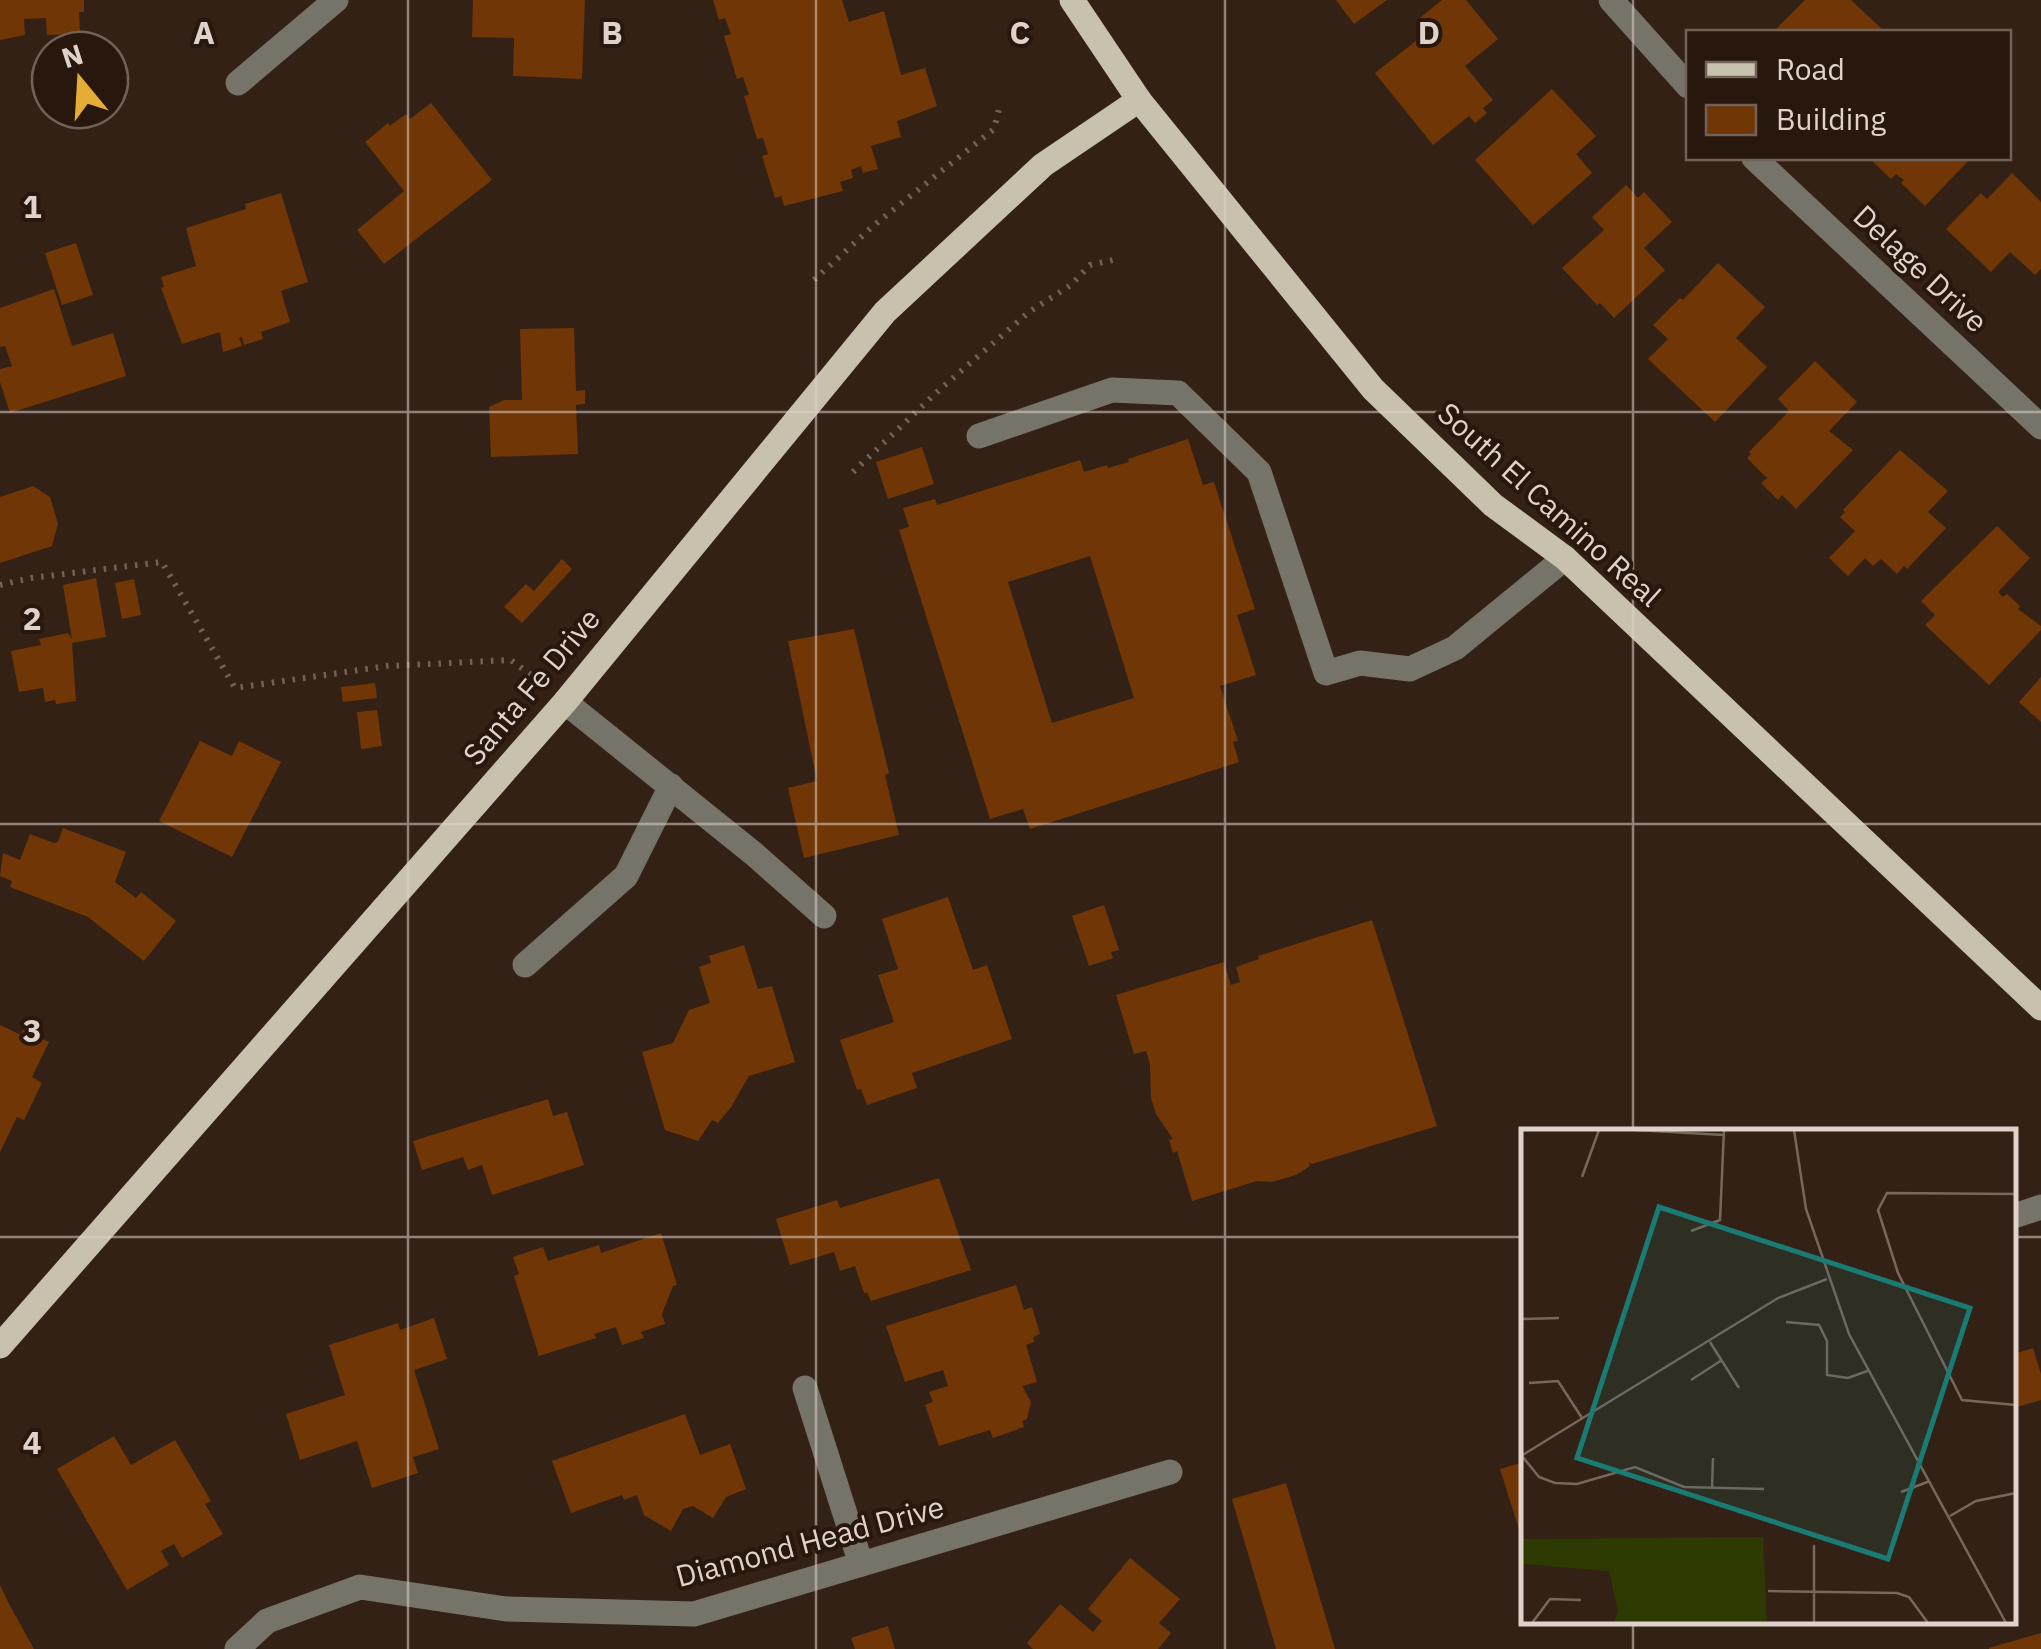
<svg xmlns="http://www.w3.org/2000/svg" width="2041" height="1649" font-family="'IBM Plex Sans',sans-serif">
	<rect width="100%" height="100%" fill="#332116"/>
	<g fill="#713606" fill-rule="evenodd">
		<path d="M0,0h84v12h-5l1,22 -33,1 -1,-17 -22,1 1,16 -25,5z"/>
		<path d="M473,0h112l-3,79 -69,-3 1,-38 -42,-1z"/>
		<path d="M713,0h129l7,22 35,-11 17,64 24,-7 12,38 -40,15 4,16 -30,9 7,23 -15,4 -2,-7 -10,4 2,8 -13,4 3,9 -59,15 -3,-10 -6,2 -13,-42 6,-2 -5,-16 -6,1 -13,-43 5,-1 -6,-18 -6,2 -13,-43 7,-2 -6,-16 -6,2z"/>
		<path d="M1336,0h51l-33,24z"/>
		<path d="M1442,0h24l32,39 -33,27 28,34 -10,8 4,5 -12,10 -6,-7 -36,29 -58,-72 51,-40 -10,-12z"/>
		<path d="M1805,0h46l34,32h-112z"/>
		<path d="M1552,89l44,47 -20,18 16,19 -59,52 -58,-65z"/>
		<path d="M431,103l61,77 -108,84 -27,-34 47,-39 -39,-49 23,-19 2,3 16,-12 4,5z"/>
		<path d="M1869,158h102l-46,48 -24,-23 3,-3 -8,-6 -5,5z"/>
		<path d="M2012,173l29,29v67l-6,6 -25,-23 -19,20 -45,-43 35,-36 6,6z"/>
		<path d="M1626,185l12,13 6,-6 28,30 -28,26 21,22 -51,48 -14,-15 -3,2 -35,-37 42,-38 -12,-13z"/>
		<path d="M281,193l27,89 -27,9 9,31 -29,10 2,7 -19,6 -2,-8 -3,1 3,8 -19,6 -3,-20 -38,12 -21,-56 3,-1 -3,-10 35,-11 -10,-38 60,-19 -1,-5z"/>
		<path d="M76,243l17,52 -31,10 -17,-52z"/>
		<path d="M1718,263l47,44 -29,31 31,29 -52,55 -67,-63 20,-20 -15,-14 27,-27 3,2z"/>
		<path d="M54,289l18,57 41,-13 13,43 -116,37 -10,-31v-13l12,-3 -7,-20 -5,1v-39z"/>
		<path d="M574,328l2,63 9,-1v14l-9,1 2,49 -87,3 -2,-50 15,-7h18l-2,-71z"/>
		<path d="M1815,361l42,41 -28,29 24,19 -57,59 -14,-14 -4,5 -17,-17 6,-5 -20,-20 4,-4 -2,-2 40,-41 -11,-12z"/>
		<path d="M1188,439l15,46 11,-3 41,127 -18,6 19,60 -36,11 18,55 -5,1 6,20 -209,67 -7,-20 -33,10 -91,-289 10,-3 -6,-19 32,-9 2,6 143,-45 4,12 23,-7 1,3 21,-6 -1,-3zM1090,556l44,142 -82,25 -44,-141z"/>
		<path d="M922,447l12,37 -46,15 -12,-37z"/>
		<path d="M1900,450l48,41 -20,21 18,16 -39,41 -3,-3 -7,8 -16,-15 -8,7 -8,-8 -17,18 -19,-18 26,-27 -15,-14 5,-5 -2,-2z"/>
		<path d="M33,486l17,11 8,27 -6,22 -52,17v-66z"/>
		<path d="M1997,526l33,32 -32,34 5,5 4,-3 13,12 -2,3 23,17v4l-52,55 -64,-60 10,-10 -14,-14z"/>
		<path d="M562,559l10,10 -50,54 -18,-16 22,-23 8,7z"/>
		<path d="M96,578l10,59 -34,6 4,58 -20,3 -1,-4 -10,2 -2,-14 -24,4 -8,-41 30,-6 -2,-6 29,-6 4,6 -9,-54z"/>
		<path d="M134,579l7,36 -19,4 -7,-36z"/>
		<path d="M854,629l35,144 -4,2 14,60 -95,23 -16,-70 29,-7 -29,-140z"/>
		<path d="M2041,677v45l-22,-20z"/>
		<path d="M375,683l2,15 -34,4 -2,-15z"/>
		<path d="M377,710l5,36 -21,3 -4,-37z"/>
		<path d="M200,741l32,15 7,-15 42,21 -49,95 -73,-36z"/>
		<path d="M63,828l63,24 -11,30 21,16 5,-6 35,29 -32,40 -56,-44 -78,-30 2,-6 -12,-5 3,-23 17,7 10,-26 24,9 4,-1z"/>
		<path d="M948,897l25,73 14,-5 25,74 -100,34 5,15 -50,17 -6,-16 -4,1 -17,-50 54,-18 -16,-47 20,-6 -16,-50z"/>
		<path d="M1104,905l15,45 -8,2 2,6 -24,8 -17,-50z"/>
		<path d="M1372,920l65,206 -125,38 -3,-2 1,4 -14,9 -24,7 -15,-1 -65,20 -15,-50 -4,2 -4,-13 4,-1 -17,-25 -5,-16 -1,-34 -4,-13 -12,3 -18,-59 108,-33 7,23 9,-3 -4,-15 23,-8 -1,-3z"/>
		<path d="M744,945l14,44 14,-3 23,76 -46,14 -18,31 -13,16 -6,-3 -14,21 -33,-11 -23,-78 31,-9 16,-33 21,-7 -11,-36 12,-4 -2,-7z"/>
		<path d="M0,1025l21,10 2,-5 26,12 -17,35 10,6 -18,37 -7,-3 -17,35z"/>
		<path d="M548,1099l5,17 14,-4 17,53 -92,30 -10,-30 -14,5 -5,-13 -41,13 -9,-29z"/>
		<path d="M939,1178l32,92 -100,31 -4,-9 -3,1 -9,-27 -15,5 -6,-19 -44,13 -14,-46 61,-19 3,8z"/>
		<path d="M661,1233l16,52 -4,1 -11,28 3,10 -24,8 3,6 -22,7 -6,-18 -22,7 2,4 -57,18 -25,-80 5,-2 -6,-17 30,-10 5,14 51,-16 2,8z"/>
		<path d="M1016,1285l8,25 8,-3 8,27 -7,3 1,5 -8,3 11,37 -15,4 9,16 -4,17 -5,2 2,6 -31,11 -3,-8 -51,16 -14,-41 8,-3 -4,-10 19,-6 -5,-16 -38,12 -19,-56z"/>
		<path d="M434,1318l13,41 -33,11 25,79 -26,8 5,16 -46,15 -15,-47 -57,19 -14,-46 59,-19 -16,-50 69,-22 2,7z"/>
		<path d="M2033,1348l8,26v26l-27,8v-54z"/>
		<path d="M685,1414l15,41 30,-11 16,45 -20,8 -13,21 -20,-12 -10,3 -12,22 -27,-16 -7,-20 -13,5 -2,-5 -51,18 -19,-52z"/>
		<path d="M114,1436l17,29 44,-25 36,61 -6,3 18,30 -41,24 -8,-14 -13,7 8,14 -42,25 -70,-121z"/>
		<path d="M1524,1462v80h-1l-23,-73z"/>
		<path d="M1286,1483l49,166h-59l-44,-150z"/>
		<path d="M1130,1558l50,41 -21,24 12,10 -13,16h-125l-6,-6 33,-39 33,28 9,-11 -14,-12z"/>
		<path d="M0,1585l9,19 25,45h-34z"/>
		<path d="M888,1626l7,23h-40l-4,-11z"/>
		<path d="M2041,1633v16h-52v-1z"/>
	</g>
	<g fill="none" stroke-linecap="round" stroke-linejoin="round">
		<g stroke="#716157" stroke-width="6" stroke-dasharray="2.5 8" stroke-linecap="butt">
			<path d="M814,280l59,-54 121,-97 5,-20"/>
			<path d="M853,472l84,-80 92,-80 42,-27 19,-20 28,-6"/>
			<path d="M0,585l31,-7 131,-16 73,126 152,-22 124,-6 29,22"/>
		</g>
		<g stroke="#767369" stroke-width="25">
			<path d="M1611,0l77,86"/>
			<path d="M238,83l98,-83"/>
			<path d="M1754,158l287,269"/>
			<path d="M979,436l133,-46 66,3 81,79 67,201 34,-10 50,6 45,-21 110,-90"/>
			<path d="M565,702l189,152 70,62"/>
			<path d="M525,965l101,-89 45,-90"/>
			<path d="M2014,1216l27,-9"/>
			<path d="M805,1388l56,176"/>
			<path d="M237,1649l30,-28 93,-34 146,22 188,5 476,-142"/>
		</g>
		<g stroke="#c8c1ad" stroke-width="25">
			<path d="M1072,0l67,100 234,289 120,116 72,53 476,450"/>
			<path d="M0,1346l565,-644 320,-390 158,-147 96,-65"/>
		</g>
	</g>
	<path fill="none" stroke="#ded2cb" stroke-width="2.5" stroke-opacity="0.55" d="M408,0v1649M816,0v1649M1225,0v1649M1633,0v1132M0,412h2041M0,824h2041M0,1237h1524M2014,1237h27M1633,1622v27"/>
	<g text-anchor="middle" stroke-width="8" stroke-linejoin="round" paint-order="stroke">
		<g font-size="30" fill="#ded2cb" stroke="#28170d">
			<text transform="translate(1920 269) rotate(43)" y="10">Delage Drive</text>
			<text transform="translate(1549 505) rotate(42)" y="10">South El Camino Real</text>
			<text transform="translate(532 687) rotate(-50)" y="10">Santa Fe Drive</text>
			<text transform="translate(810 1542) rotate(-15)" y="10">Diamond Head Drive</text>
		</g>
	</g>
	<g transform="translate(1521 1129)">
		<rect width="495" height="495" fill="#332116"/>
		<path d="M242,408l4,86h-153l4,-12 -9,-40 -88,-7v-25z" fill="#2d3a01"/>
		<path fill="none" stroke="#77685e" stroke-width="2.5" d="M115,1l88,5M273,1l12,79 43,125 157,289M61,48l17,-47M495,65l-129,-1 -9,17 20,63 64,127 54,5M170,102l29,-11 4,-90M0,190l38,-1M265,193l33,3 8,16v34l21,3 22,-8M189,213l29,46M170,251l31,-20M8,254l29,-2 24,37M0,327l257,-158 49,-19M1,327l17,21 16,6 22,1 58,-17 49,20 80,2M191,359l1,-30M380,363l29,-11M429,387l26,-15 40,-8M293,416v78M247,462l129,2 12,4 19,26M11,494l18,-24 31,1"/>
		<path fill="#197b73" fill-opacity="0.15" stroke="#197b73" stroke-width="5" d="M138,78l311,101 -82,251 -311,-101z"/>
		<rect width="495" height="495" fill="none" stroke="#ded2cb" stroke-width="5"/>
	</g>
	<g font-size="32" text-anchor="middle" font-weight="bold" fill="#ded2cb" stroke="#28170d" stroke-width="8" stroke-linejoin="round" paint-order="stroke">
		<text x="204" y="44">A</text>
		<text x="612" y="44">B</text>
		<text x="1020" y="44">C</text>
		<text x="1429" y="44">D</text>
		<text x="32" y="218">1</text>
		<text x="32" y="630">2</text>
		<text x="32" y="1042">3</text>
		<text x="32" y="1454">4</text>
	</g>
	<rect x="1686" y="30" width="325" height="130" fill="#28170d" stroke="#716259" stroke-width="2.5"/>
	<rect x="1706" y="62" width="50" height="15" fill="#c8c1ad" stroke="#716259" stroke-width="2.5"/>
	<text x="1776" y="80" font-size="30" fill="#ded2cb">Road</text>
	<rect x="1706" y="105" width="50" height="30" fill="#713606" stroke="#716259" stroke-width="2.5"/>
	<text x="1776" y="130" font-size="30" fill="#ded2cb">Building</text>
	<g transform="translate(80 80) rotate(342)"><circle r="48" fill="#28170d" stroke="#716259" stroke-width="2.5"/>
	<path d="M0-8L18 38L0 25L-18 38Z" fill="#e6ad36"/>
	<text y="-15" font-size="28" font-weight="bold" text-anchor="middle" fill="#ded2cb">N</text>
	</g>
</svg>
